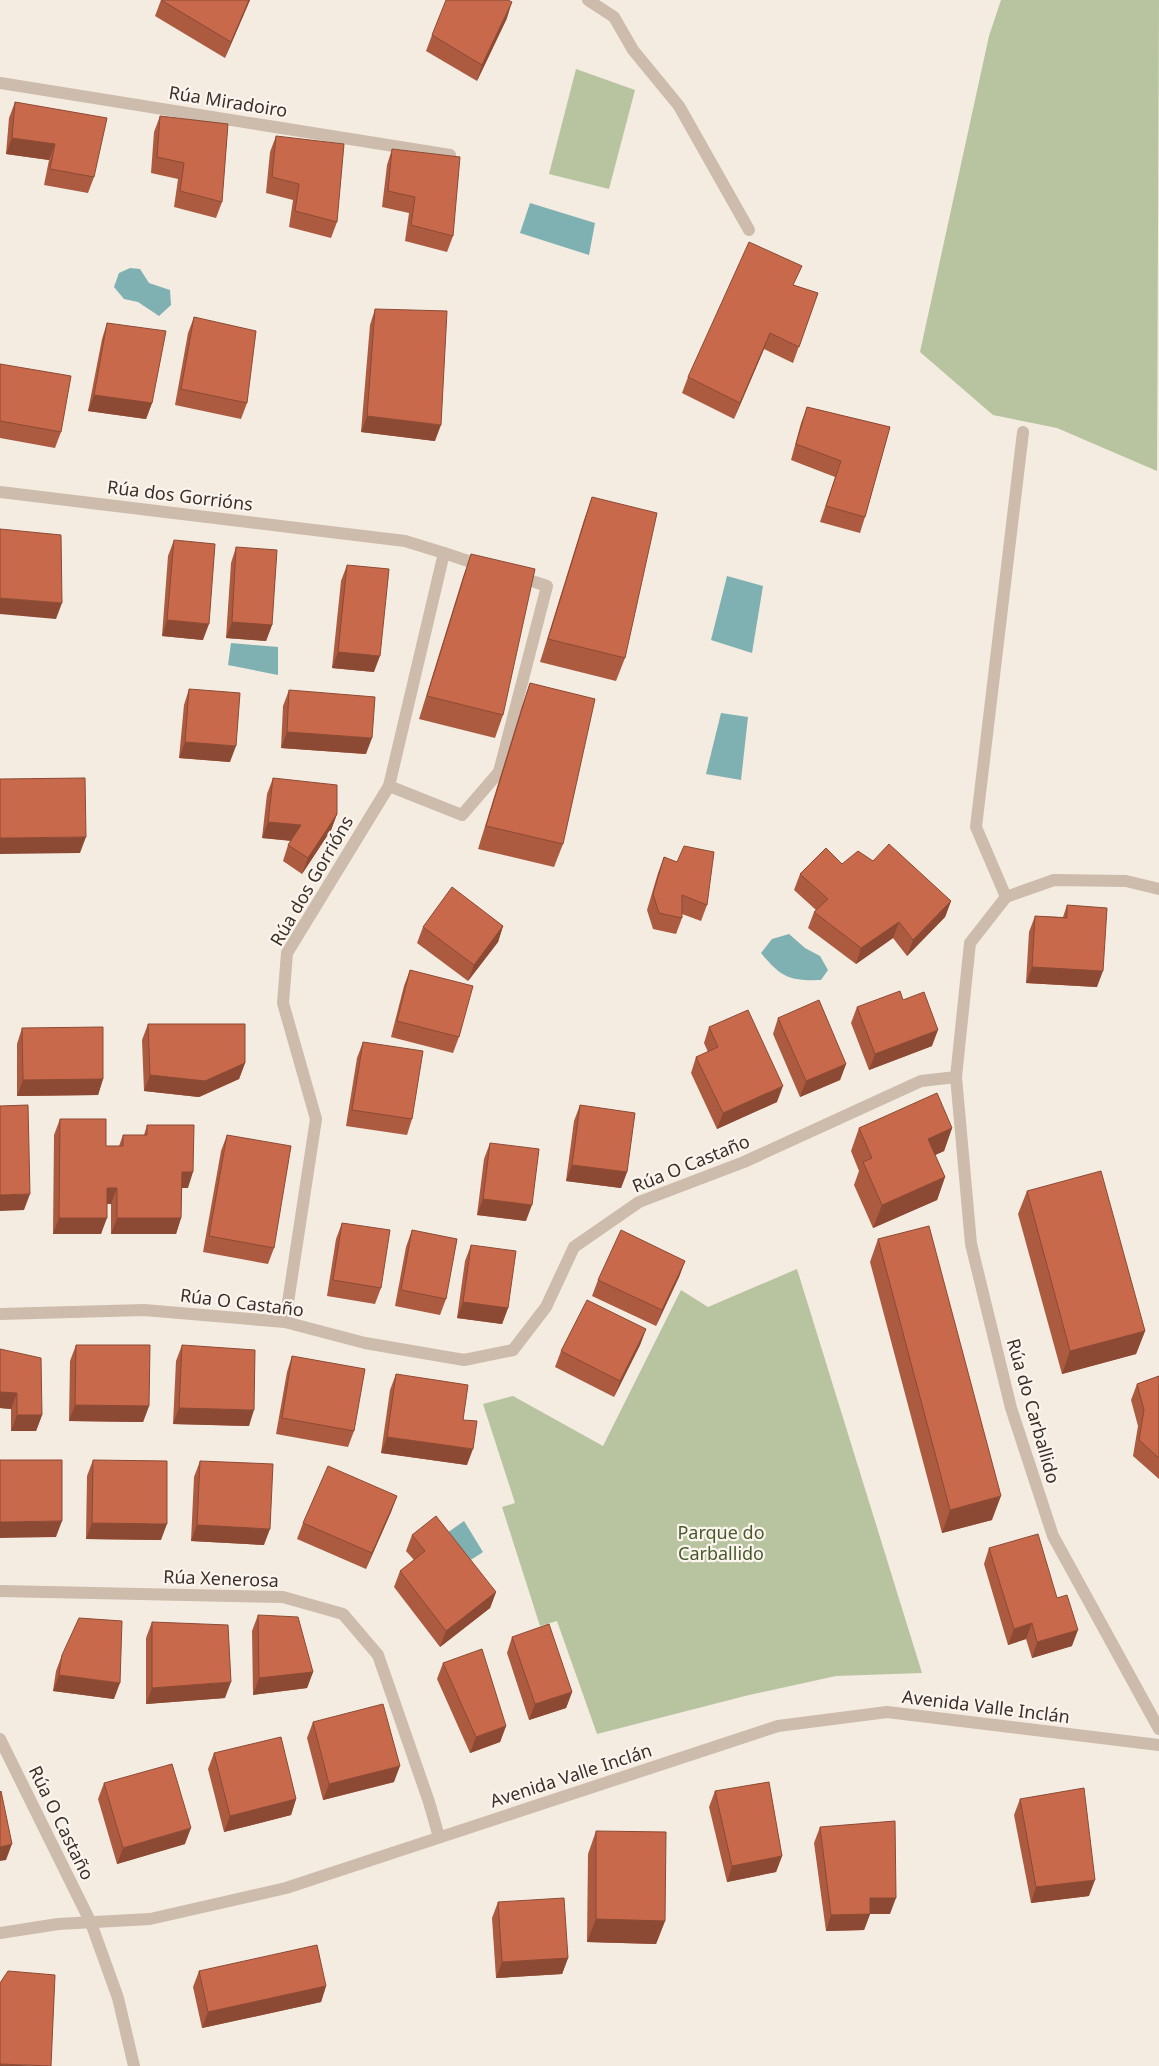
<svg xmlns="http://www.w3.org/2000/svg" width="1159" height="2066" font-family="'Noto Sans',sans-serif">
	<rect width="100%" height="100%" fill="#f4ebe1"/>
	<g fill="#b8c4a0">
		<path d="M1001,0h158l-2,471 -100,-43 -64,-13 -73,-63 69,-316z"/>
		<path d="M576,69l59,21 -26,99 -60,-15z"/>
		<path d="M797,1269l125,404 -86,3 -87,19 -152,39 -40,-113 -17,5 -38,-119 13,-4 -32,-99 30,-8 90,50 78,-156 27,17z"/>
	</g>
	<g fill="#7fb0b2">
		<path d="M530,203l65,20 -6,32 -69,-22z"/>
		<path d="M130,268l10,1 9,14 21,7 1,15 -12,11 -21,-14 -14,-3 -10,-12 5,-14z"/>
		<path d="M727,576l36,10 -11,67 -41,-13z"/>
		<path d="M231,643l47,4v28l-50,-10z"/>
		<path d="M721,713l27,4 -7,63 -35,-6z"/>
		<path d="M789,934l16,14 15,8 8,14 -7,10c-32,1 -40,-3 -60,-27l11,-14z"/>
		<path d="M464,1521l19,31 -17,11 -19,-30z"/>
	</g>
	<g fill="none" stroke-linecap="round" stroke-linejoin="round">
		<g stroke="#cdbbac" stroke-width="12">
			<path d="M588,0l26,17 19,33 46,56 70,124"/>
			<path d="M0,83l450,72"/>
			<path d="M0,492l405,49 39,12 -55,233 -102,167 -4,50 33,116 -31,203"/>
			<path d="M444,553l39,13"/>
			<path d="M389,786l73,29 37,-43 48,-186 -30,-10"/>
			<path d="M1159,889l-33,-8 -72,-1 -48,17 -36,46 -14,134 15,167 40,164 42,128 106,193"/>
			<path d="M1006,897l-30,-70 47,-395"/>
			<path d="M0,1314l144,-4 141,12 80,21 99,17 49,-10 33,-43 28,-60 65,-45 105,-40 177,-81 35,-4"/>
			<path d="M0,1591l283,6 60,17 35,41 51,147 10,35"/>
			<path d="M0,1739l91,184 27,75 16,68"/>
			<path d="M0,1933l58,-9 92,-5 136,-31 492,-162 109,-14 272,33"/>
		</g>
	</g>
	<g fill="#ac5a40">
		<path d="M161,0h89l-25,58 -70,-42z"/>
		<path d="M507,18l-30,63 -51,-30 6,-16z"/>
		<path d="M15,102l79,75 -6,16 -44,-8 5,-25 -43,-6 3,-36z"/>
		<path d="M160,116l62,86 -6,16 -42,-11 4,-28 -27,-6 3,-41z"/>
		<path d="M276,136l61,86 -6,16 -42,-11 4,-27 -27,-7 4,-41z"/>
		<path d="M392,149l61,87 -6,16 -42,-11 4,-28 -27,-6 5,-42z"/>
		<path d="M794,285l24,8 -25,70 -29,-14 -30,70 -52,-26 6,-16z"/>
		<path d="M375,309l60,132 -74,-9 9,-107z"/>
		<path d="M194,317l53,86 -6,16 -66,-14 13,-72z"/>
		<path d="M107,323l45,80 -6,16 -58,-8 14,-72z"/>
		<path d="M0,364l61,68 -6,16 -55,-10z"/>
		<path d="M807,407l83,20 -25,90 -5,16 -40,-11 15,-45 -44,-17 10,-37z"/>
		<path d="M592,497l33,161 -9,23 -76,-19 44,-142z"/>
		<path d="M174,540l29,100 -41,-4 6,-80z"/>
		<path d="M236,547l36,78 -6,16 -40,-3 5,-75z"/>
		<path d="M471,554l32,161 -8,23 -76,-19 44,-142z"/>
		<path d="M347,565l27,107 -42,-4 9,-87z"/>
		<path d="M530,683l33,161 -9,23 -76,-18 44,-143z"/>
		<path d="M189,689l41,73 -51,-4 5,-53z"/>
		<path d="M289,690l77,64 -85,-6 2,-42z"/>
		<path d="M273,778l64,36 -6,16 -29,44 -19,-13 5,-16 3,-4 -29,-3 5,-44z"/>
		<path d="M664,857l43,48 -6,16 -19,-7v4l-6,16 -23,-5 -6,-19 11,-37z"/>
		<path d="M873,861l78,40 -6,16 -38,39 -14,-18 -37,26 -48,-36 6,-16 2,-2 -22,-20 6,-16 42,-10z"/>
		<path d="M1067,905l30,82 -71,-4 3,-51 6,-16 28,1z"/>
		<path d="M503,926l-5,16 -30,39 -51,-38 6,-16z"/>
		<path d="M410,970l49,67 -6,16 -62,-16 13,-51z"/>
		<path d="M903,1000l29,46 -63,24 -18,-47 6,-16z"/>
		<path d="M778,1018l68,46 -6,16 -40,17 -27,-63z"/>
		<path d="M148,1024l97,39 -6,16 -40,18 -55,-6 -2,-51z"/>
		<path d="M709,1027l68,75 -60,27 -26,-56 5,-16 12,-5 -4,-9z"/>
		<path d="M22,1028l81,51 -5,16 -81,1v-52z"/>
		<path d="M363,1042l49,77 -5,16 -61,-9 11,-68z"/>
		<path d="M580,1105l47,67 -6,16 -55,-7 8,-60z"/>
		<path d="M60,1119l46,27h13l4,-11h21l3,-10 41,63h-6l-1,30 -5,16h-65v-30h-4l-6,30h-48l1,-99z"/>
		<path d="M859,1128h93l-8,23 -9,4 10,22 -8,23 -64,28 -19,-43 5,-14 -8,-20z"/>
		<path d="M227,1135l47,113 -6,16 -65,-12 18,-101z"/>
		<path d="M490,1143l36,78 -49,-6 7,-56z"/>
		<path d="M1027,1191l118,140 -9,23 -74,20 -44,-160z"/>
		<path d="M342,1223l39,65 -6,16 -48,-8 9,-57z"/>
		<path d="M412,1230l34,69 -6,16 -45,-9 11,-59z"/>
		<path d="M878,1239l114,281 -50,13 -72,-271z"/>
		<path d="M471,1245l37,63 -6,16 -45,-6 8,-57z"/>
		<path d="M685,1261l-6,16 -23,49 -64,-30 6,-16z"/>
		<path d="M646,1329l-6,16 -26,52 -59,-30 6,-16z"/>
		<path d="M76,1345l73,61 -6,16 -74,-1 1,-60z"/>
		<path d="M182,1345l67,81 -76,-2 3,-63z"/>
		<path d="M0,1349l42,66 -6,16h-25v-22l-11,-1z"/>
		<path d="M292,1356l62,75 -6,16 -72,-13 11,-62z"/>
		<path d="M396,1374l67,46 4,45 -86,-12 9,-63z"/>
		<path d="M1159,1376v103l-26,-23 5,-30 -7,-26 6,-16z"/>
		<path d="M93,1460l68,80 -75,-1 1,-63z"/>
		<path d="M200,1461l64,84 -73,-4 3,-64z"/>
		<path d="M397,1496l-6,16 -25,57 -69,-30 6,-16z"/>
		<path d="M412,1535l84,57 -6,16 -50,39 -46,-60 6,-16 14,-11 -8,-9z"/>
		<path d="M989,1548l68,50 15,48 -40,12 -6,-19 -18,6 -24,-81z"/>
		<path d="M258,1615l55,57 -6,16 -54,7 -1,-64z"/>
		<path d="M152,1622l73,76 -79,6v-66z"/>
		<path d="M512,1637l60,55 -6,16 -37,12 -22,-67z"/>
		<path d="M62,1655l52,44 -61,-8 3,-20z"/>
		<path d="M443,1663l63,63 -6,16 -30,11 -33,-74z"/>
		<path d="M313,1722l81,60 -71,18 -16,-62z"/>
		<path d="M214,1753l82,46 -5,16 -67,17 -16,-63z"/>
		<path d="M104,1783l81,61 -68,20 -19,-65z"/>
		<path d="M715,1791l67,65 -6,16 -49,10 -18,-75z"/>
		<path d="M1020,1799l69,97 -58,7 -17,-88z"/>
		<path d="M820,1827l70,87h-20l-6,16 -38,1 -12,-88z"/>
		<path d="M596,1831l69,90 -9,23 -69,-2 1,-88z"/>
		<path d="M498,1902l70,56 -6,16 -66,4 -4,-60z"/>
		<path d="M199,1971l127,15 -5,16 -119,26 -9,-41z"/>
	</g>
	<g fill="#8c4a34">
		<path d="M249,0h1l-25,58 6,-16z"/>
		<path d="M512,2l-5,16 -30,63 5,-16z"/>
		<path d="M12,138l43,6 -6,16 -43,-6z"/>
		<path d="M770,333l-6,16 -30,70 6,-16z"/>
		<path d="M94,395l58,8 -6,16 -58,-8z"/>
		<path d="M367,416l74,9 -6,16 -74,-9z"/>
		<path d="M0,598l62,5 -6,16 -56,-5z"/>
		<path d="M167,620l42,4 -6,16 -41,-4z"/>
		<path d="M232,622l40,3 -6,16 -40,-3z"/>
		<path d="M338,652l42,4 -6,16 -42,-4z"/>
		<path d="M287,732l85,6 -6,16 -85,-6z"/>
		<path d="M185,742l51,4 -6,16 -51,-4z"/>
		<path d="M337,814l-6,16 -29,44 6,-16z"/>
		<path d="M268,822l33,3 -6,16 -33,-3z"/>
		<path d="M86,837l-6,16 -80,1v-16z"/>
		<path d="M951,901l-6,16 -38,39 6,-16z"/>
		<path d="M899,922l-6,16 -37,26 5,-16z"/>
		<path d="M503,926l-5,16 -30,39 6,-16z"/>
		<path d="M1032,967l71,4 -6,16 -71,-4z"/>
		<path d="M938,1030l-6,16 -63,24 6,-16z"/>
		<path d="M245,1063l-6,16 -40,18 -55,-6 6,-16z"/>
		<path d="M846,1064l-6,16 -40,17 6,-16z"/>
		<path d="M103,1079l-5,16 -81,1 6,-16z"/>
		<path d="M783,1086l-6,16 -60,27 6,-16z"/>
		<path d="M952,1128l-8,23 -24,11 8,-23z"/>
		<path d="M572,1165l55,7 -6,16 -55,-7z"/>
		<path d="M182,1172h11l-5,16h-12z"/>
		<path d="M945,1177l-8,23 -64,28 9,-23z"/>
		<path d="M107,1188h10l-6,16h-10z"/>
		<path d="M30,1194l-6,16 -24,1v-16z"/>
		<path d="M483,1199l49,6 -6,16 -49,-6z"/>
		<path d="M59,1218h48l-6,16h-48z"/>
		<path d="M117,1218h64l-5,16h-65z"/>
		<path d="M685,1261l-6,16 -23,49 6,-16z"/>
		<path d="M463,1302l45,6 -6,16 -45,-6z"/>
		<path d="M646,1329l-6,16 -26,52 6,-16z"/>
		<path d="M1145,1331l-9,23 -74,20 8,-23z"/>
		<path d="M0,1392l17,1 -6,16 -11,-1z"/>
		<path d="M75,1405l74,1 -6,16 -74,-1z"/>
		<path d="M179,1408l75,2 -5,16 -76,-2z"/>
		<path d="M17,1415h25l-6,16h-25z"/>
		<path d="M387,1437l86,12 -6,16 -86,-12z"/>
		<path d="M397,1496l-6,16 -25,57 6,-16z"/>
		<path d="M1001,1496l-9,24 -50,13 8,-23z"/>
		<path d="M62,1521l-6,16 -56,1v-16z"/>
		<path d="M92,1523l75,1 -6,16 -75,-1z"/>
		<path d="M197,1525l73,4 -6,16 -73,-4z"/>
		<path d="M496,1592l-6,16 -50,39 6,-16z"/>
		<path d="M1032,1623l-6,16 -18,6 6,-16z"/>
		<path d="M1078,1630l-6,16 -40,12 5,-16z"/>
		<path d="M313,1672l-6,16 -54,7 6,-17z"/>
		<path d="M59,1675l61,8 -6,16 -61,-8z"/>
		<path d="M231,1682l-6,16 -79,6 6,-16z"/>
		<path d="M572,1692l-6,16 -37,12 6,-16z"/>
		<path d="M506,1726l-6,16 -30,11 6,-16z"/>
		<path d="M400,1766l-6,16 -71,18 6,-16z"/>
		<path d="M296,1799l-5,16 -67,17 6,-16z"/>
		<path d="M191,1828l-6,16 -68,20 6,-16z"/>
		<path d="M12,1844l-6,16 -6,1v-14z"/>
		<path d="M782,1856l-6,16 -49,10 5,-16z"/>
		<path d="M1095,1880l-6,16 -58,7 5,-16z"/>
		<path d="M870,1898h26l-6,16h-26z"/>
		<path d="M870,1914l-6,16 -38,1 5,-16z"/>
		<path d="M596,1919l69,2 -9,23 -69,-2z"/>
		<path d="M568,1958l-6,16 -66,4 6,-16z"/>
		<path d="M326,1986l-5,16 -119,26 6,-16z"/>
		<path d="M0,2064l43,2h-43z"/>
	</g>
	<g fill="#c8694b" stroke="#8c4a34">
		<path d="M161,0h88l-18,42z"/>
		<path d="M446,0h62l4,2 -30,63 -50,-30z"/>
		<path d="M15,102l92,16 -13,59 -44,-8 5,-25 -43,-6z"/>
		<path d="M160,116l68,8 -6,78 -42,-11 4,-28 -27,-6z"/>
		<path d="M276,136l68,8 -7,78 -42,-11 4,-27 -27,-7z"/>
		<path d="M392,149l68,8 -7,79 -42,-11 4,-28 -27,-6z"/>
		<path d="M749,242l53,24 -9,19 25,8 -19,54 -29,-14 -30,70 -52,-26z"/>
		<path d="M375,309l72,2 -6,114 -74,-9z"/>
		<path d="M194,317l62,14 -9,72 -66,-14z"/>
		<path d="M107,323l59,8 -14,72 -58,-8z"/>
		<path d="M0,364l71,12 -10,56 -61,-11z"/>
		<path d="M807,407l83,20 -25,90 -39,-11 15,-45 -45,-17z"/>
		<path d="M592,497l65,16 -32,145 -77,-19z"/>
		<path d="M0,529l61,6 1,68 -62,-5z"/>
		<path d="M174,540l41,4 -6,80 -42,-4z"/>
		<path d="M236,547l41,3 -5,75 -40,-3z"/>
		<path d="M471,554l64,15 -32,146 -76,-19z"/>
		<path d="M347,565l42,4 -9,87 -42,-4z"/>
		<path d="M530,683l65,16 -32,145 -77,-18z"/>
		<path d="M189,689l51,4 -4,53 -51,-4z"/>
		<path d="M289,690l86,7 -3,41 -85,-6z"/>
		<path d="M85,778l1,59 -86,1v-59z"/>
		<path d="M273,778l64,7v29l-29,44 -20,-13 13,-20 -33,-3z"/>
		<path d="M889,844l62,57 -38,39 -14,-18 -38,26 -47,-36 14,-13 -28,-25 26,-26 16,16 16,-13 15,10z"/>
		<path d="M684,846l30,6 -7,53 -25,-10v23l-23,-5 -6,-19 11,-37 13,5z"/>
		<path d="M452,887l51,39 -29,39 -51,-38z"/>
		<path d="M1067,905l40,3 -4,63 -71,-4 3,-51 32,2z"/>
		<path d="M410,970l63,16 -14,51 -62,-16z"/>
		<path d="M900,991l3,9 21,-8 14,38 -63,24 -18,-47z"/>
		<path d="M819,1000l27,64 -40,17 -28,-63z"/>
		<path d="M748,1010l35,76 -60,27 -27,-56 22,-10 -9,-20z"/>
		<path d="M148,1024h97v39l-40,18 -55,-6z"/>
		<path d="M103,1027v52l-80,1 -1,-52z"/>
		<path d="M363,1042l60,9 -11,68 -60,-9z"/>
		<path d="M937,1093l15,35 -24,11 17,38 -63,28 -19,-43 9,-4 -13,-30z"/>
		<path d="M28,1105l2,89 -30,1v-89z"/>
		<path d="M580,1105l55,8 -8,59 -55,-7z"/>
		<path d="M60,1119h46v27h17v-11h24v-10h47l-1,47h-11l-1,46h-64v-30h-10v30h-48z"/>
		<path d="M227,1135l64,11 -17,102 -65,-12z"/>
		<path d="M490,1143l49,6 -7,56 -49,-6z"/>
		<path d="M1101,1171l44,160 -75,20 -43,-160z"/>
		<path d="M342,1223l48,7 -9,58 -48,-8z"/>
		<path d="M929,1226l72,270 -51,14 -72,-271z"/>
		<path d="M412,1230l45,9 -11,60 -45,-9z"/>
		<path d="M621,1230l64,31 -23,49 -64,-30z"/>
		<path d="M471,1245l45,6 -8,57 -45,-6z"/>
		<path d="M587,1300l59,29 -26,52 -59,-30z"/>
		<path d="M76,1345h74l-1,61 -74,-1z"/>
		<path d="M182,1345l73,5 -1,60 -75,-2z"/>
		<path d="M0,1349l41,9 1,57h-25v-22l-17,-1z"/>
		<path d="M292,1356l73,13 -11,62 -72,-13z"/>
		<path d="M396,1374l72,11 -5,35 14,1 -4,28 -86,-12z"/>
		<path d="M1159,1376v82l-20,-18 5,-30 -7,-26z"/>
		<path d="M0,1460h62v61l-62,1z"/>
		<path d="M93,1460l74,1v63l-75,-1z"/>
		<path d="M200,1461l73,3 -3,65 -73,-4z"/>
		<path d="M328,1466l69,30 -25,57 -69,-30z"/>
		<path d="M436,1516l60,76 -50,39 -46,-60 25,-20 -13,-16z"/>
		<path d="M1038,1534l19,64 10,-3 11,35 -41,12 -5,-19 -18,6 -25,-81z"/>
		<path d="M258,1615l40,2 15,55 -54,6z"/>
		<path d="M79,1618l43,3 -2,62 -61,-8 3,-20z"/>
		<path d="M152,1622l76,3 3,57 -79,6z"/>
		<path d="M549,1624l23,68 -37,12 -23,-67z"/>
		<path d="M482,1649l24,77 -30,11 -33,-74z"/>
		<path d="M383,1704l17,62 -71,18 -16,-62z"/>
		<path d="M281,1737l15,62 -66,17 -16,-63z"/>
		<path d="M172,1764l19,64 -68,20 -19,-65z"/>
		<path d="M769,1782l13,74 -50,10 -17,-75z"/>
		<path d="M1084,1788l11,92 -59,7 -16,-88z"/>
		<path d="M1,1791l11,53 -12,3v-55z"/>
		<path d="M895,1821l1,77h-26v16l-39,1 -11,-88z"/>
		<path d="M596,1831l70,1 -1,89 -69,-2z"/>
		<path d="M564,1898l4,60 -66,4 -4,-60z"/>
		<path d="M317,1945l9,41 -118,26 -9,-41z"/>
		<path d="M8,1971l47,4 -4,91 -51,-2v-81z"/>
	</g>
	<g text-anchor="middle" stroke-width="4.5" stroke-linejoin="round" paint-order="stroke">
		<g font-size="18" fill="#3b302b" stroke="#fbf5ee">
			<text transform="translate(228 102) rotate(9)" y="6">Rúa Miradoiro</text>
			<text transform="translate(180 496) rotate(7)" y="6">Rúa dos Gorrións</text>
			<text transform="translate(312 881) rotate(-60)" y="6">Rúa dos Gorrións</text>
			<text transform="translate(691 1164) rotate(-22)" y="6">Rúa O Castaño</text>
			<text transform="translate(242 1303) rotate(7)" y="6">Rúa O Castaño</text>
			<text transform="translate(1033 1411) rotate(74)" y="6">Rúa do Carballido</text>
			<text transform="translate(221 1579) rotate(2)" y="6">Rúa Xenerosa</text>
			<text transform="translate(986 1707) rotate(7)" y="6">Avenida Valle Inclán</text>
			<text transform="translate(571 1776) rotate(-18)" y="6">Avenida Valle Inclán</text>
			<text transform="translate(61 1823) rotate(64)" y="6">Rúa O Castaño</text>
		</g>
		<g font-size="18" fill="#4a5a2e" stroke="#fbf5ee">
			<text x="721" y="1539">Parque do<tspan x="721" dy="21">Carballido</tspan></text>
		</g>
	</g>
</svg>
